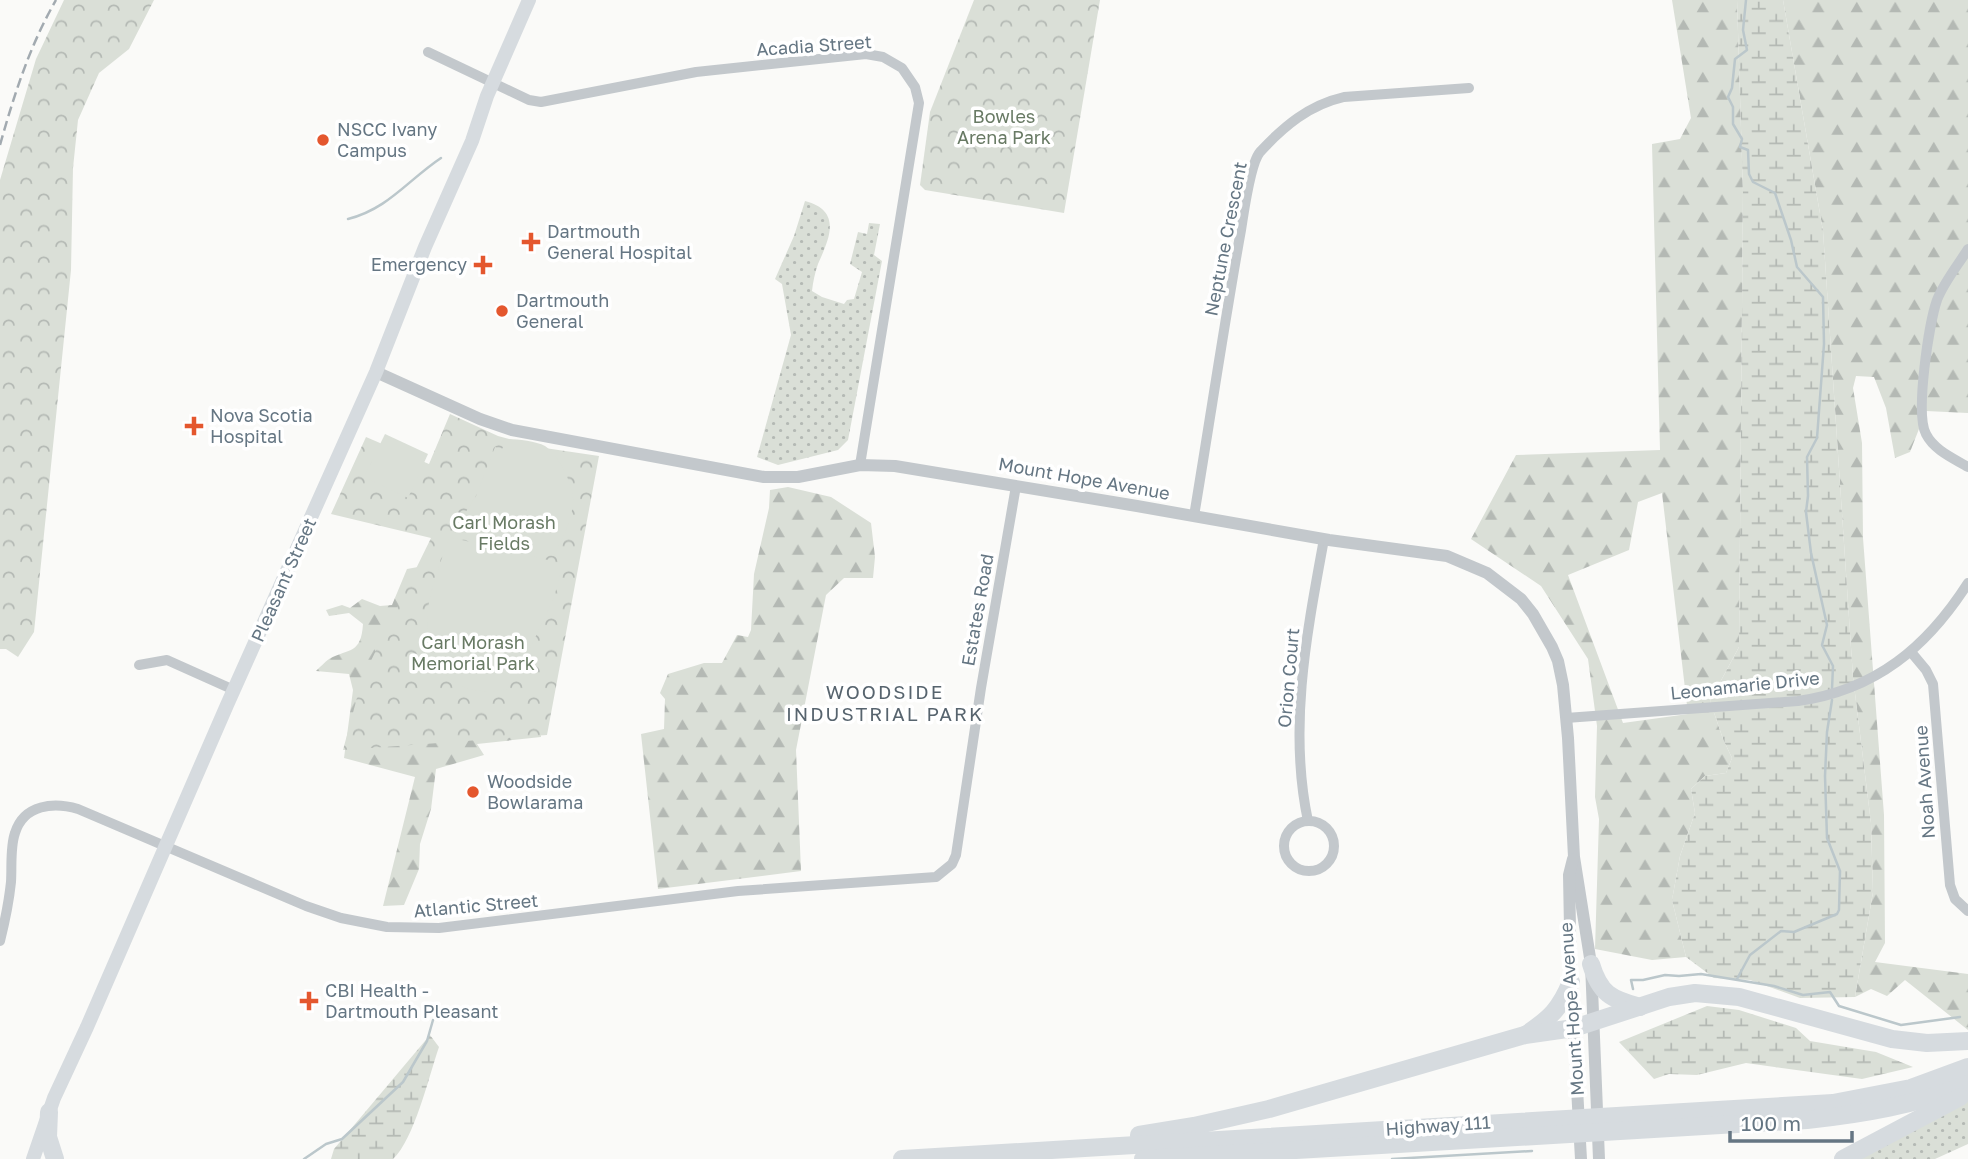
<svg xmlns="http://www.w3.org/2000/svg" width="1968" height="1159" font-family="'Golos Text',sans-serif">
	<defs>
		<pattern id="grass-dots" width="8" height="8" patternUnits="userSpaceOnUse" patternTransform="scale(1.75)"><rect width="8" height="8" fill="#dadfd7"/><path d="M2 2h.1M6 6h.1" fill="none" stroke="#b4b9b4" stroke-width="1.8" stroke-linecap="round"/></pattern>
		<pattern id="forest-firs" width="22" height="20" patternUnits="userSpaceOnUse" patternTransform="scale(1.75)"><rect width="22" height="20" fill="#dadfd7"/><path d="M5 1l3.5 6h-7zM16 11l3.5 6h-7z" fill="#b4b9b4"/></pattern>
		<pattern id="wetland-marsh" width="20" height="14" patternUnits="userSpaceOnUse" patternTransform="scale(1.75)"><rect width="20" height="14" fill="#dadfd7"/><path d="M1 5h8M5 5V1M11 12h8M15 12V8" fill="none" stroke="#b4b9b4"/></pattern>
		<pattern id="park-crowns" width="20" height="18" patternUnits="userSpaceOnUse" patternTransform="scale(1.75)"><rect width="20" height="18" fill="#dadfd7"/><path d="M2 6a3 3 0 1 1 6 0M12 15a3 3 0 1 1 6 0" fill="none" stroke="#b4b9b4"/></pattern>
	</defs>
	<rect width="100%" height="100%" fill="#fafaf8"/>
	<g fill="url(#grass-dots)">
		<path d="M805,201c38,10 24,38 13,63 -3,8 -5,18 -6,27l10,6 22,7 3,-4 7,-1 8,-27 -12,-8 8,-32 9,2 2,-11 11,1 -6,31 8,6 -34,179 -10,10 -60,15 -21,-8 34,-122 -9,-51 -7,-5 19,-43z"/>
		<path d="M1968,1100v44l-33,15h-82l98,-53z"/>
	</g>
	<g fill="url(#forest-firs)" fill-rule="evenodd">
		<path d="M1672,0h65l6,192 -4,455 -29,54 13,38 9,19 -6,15 -21,3 -14,13 4,24 -15,43 -8,44 14,57 -34,3 -57,-11 4,-130 -4,-22 2,-71 -9,-67 -47,-73 -70,-47 45,-84 144,-5 -8,-306 28,-5 11,-21zM1662,493l26,221 -65,9 -55,-148 61,-25 9,-48z"/>
		<path d="M1783,0h185v413l-42,-2 -16,41 -15,6 -9,-50 -12,-31 -18,-1 -3,12 9,55 1,95 21,277 1,128 -10,19 93,12v56l-63,-50 -18,16 -16,-7 -16,8 18,-105 -2,-69 -18,-146 -30,-446z"/>
		<path d="M788,487l43,10 40,26 4,34 -2,21h-29l-18,17 -30,155 5,121 -143,18 -17,-155 23,-5 1,-30 -5,-6 8,-19 36,-11h18l15,-28 11,2 3,-7 3,-56 15,-66 1,-18z"/>
		<path d="M418,567l122,159 1,11 -64,7 7,11 -48,14 -5,40 -11,35 -1,25 -15,36 -21,1 32,-129 -71,-19 9,-68 -4,-16 -33,-3c4,-4 9,-9 13,-12 21,-11 32,-5 34,-35l-14,-11 -20,3 -3,-6 16,-5 8,3 12,-9 18,7 12,-1 15,-36z"/>
	</g>
	<g fill="url(#wetland-marsh)">
		<path d="M1737,0h46l40,231 30,446 18,146 2,69 -18,105 -55,1 -50,-18 -36,-2 -28,-21 -14,-57 8,-44 15,-43 -4,-24 14,-13 21,-3 6,-15 -9,-19 -13,-38 29,-54 4,-455z"/>
		<path d="M1707,1006l32,4 57,18 14,13 66,11 37,15 -51,12 -116,-16 -49,12 -28,-1 -15,5 -35,-37z"/>
		<path d="M430,1035l9,12c-10,29 -25,93 -46,112h-62l3,-10z"/>
	</g>
	<g fill="url(#park-crowns)">
		<path d="M64,0h90l-25,49 -30,24 -21,47 -5,48 -2,102 -37,362 -16,25 -12,-8h-6v-469l36,-121z"/>
		<path d="M974,0h126l-36,213 -139,-23 -5,-5 10,-73z"/>
		<path d="M450,414l48,22 40,11 61,9 -52,279 -204,15 19,-71 69,-141 -100,-24 35,-77 63,27z"/>
	</g>
	<g fill="#dadfd7">
		<path d="M385,434l43,20 -20,44 -44,-21z"/>
		<path d="M507,439c10,0 29,2 38,7 15,10 30,42 28,58 -2,18 -11,36 -19,52l-77,-13 -17,-8 -2,-11 18,-28 19,-49 7,2z"/>
		<path d="M449,537l99,23c5,3 10,6 11,12 4,19 -40,96 -51,117 -49,11 -80,-18 -81,-67 0,-26 14,-60 22,-85z"/>
	</g>
	<g fill="none" stroke-linecap="round" stroke-linejoin="round">
		<g stroke="#bbc7cb" stroke-width="2.5">
			<path d="M1746,0l-3,30 4,20 -12,9 -3,29 -4,9 5,10v17l9,15 -2,8 8,3 1,24 4,8 22,11 16,47 6,27 26,30 1,47 -7,94 -10,19 1,39 -2,16 5,41 16,72 -5,20 11,21 -1,23"/>
			<path d="M348,219c40,-10 60,-39 93,-61"/>
			<path d="M1737,979l13,-24 31,-24 13,1 43,-18 2,-4 1,-39 -13,-33 -2,-62 2,-44 5,-32"/>
			<path d="M1633,989l-2,-9h12l22,-5 14,1 22,-2 73,12 29,9 27,-3 9,14 62,19 59,-8"/>
			<path d="M304,1159l22,-15 16,-5 61,-57 24,-41 6,-21"/>
			<path d="M1392,1159l140,-8"/>
		</g>
		<g stroke="#c3c8cc" stroke-width="10">
			<path d="M428,52l101,48 12,2 155,-30 170,-18 17,3 19,11 13,19 4,16 -59,362"/>
			<path d="M1968,249c-10,16 -24,33 -31,51 -8,23 -22,114 -11,134 8,16 27,24 42,33"/>
			<path d="M1194,516c16,-96 30,-191 47,-286 3,-18 9,-66 19,-78 24,-26 49,-47 84,-55l125,-9"/>
			<path d="M1911,652l15,18 7,14 17,201 5,14 13,12"/>
			<path d="M139,665l28,-5 67,30"/>
			<path d="M1566,718l232,-17c78,-11 129,-54 170,-118"/>
			<circle cx="1309" cy="846" r="25"/>
			<path d="M1308,821c-20,-94 -1,-189 16,-282"/>
			<path d="M0,941c5,-20 9,-40 11,-59 1,-16 -1,-35 4,-49 9,-29 39,-31 63,-24l228,97 35,12 46,9 52,1 299,-37 198,-14 16,-13 4,-9 25,-167 35,-202"/>
		</g>
		<g stroke="#c3c8cc" stroke-width="12">
			<path d="M376,372l104,47 32,11 252,47h34l62,-12 35,1 242,40 192,34 118,16 40,17 34,26 12,15 19,33 6,14 5,24 5,53 6,119 17,107 8,195"/>
			<path d="M1573,859l-4,16 2,107 10,177"/>
		</g>
		<path stroke="#d6dbdf" stroke-width="14" d="M33,1159l21,-61 33,-71 140,-322 149,-333 49,-125 47,-106 15,-45 42,-96"/>
		<g stroke="#d6dbdf" stroke-width="18">
			<path d="M1591,964c9,30 20,35 49,43"/>
			<path d="M1527,1034c23,-16 33,-25 44,-52"/>
			<path d="M49,1112l-1,25 7,22"/>
			<path d="M1139,1135l55,-9 75,-17 256,-74 49,-7 95,-31 26,-4 44,4 153,42 35,4 41,-2"/>
			<path d="M902,1159l931,-56 78,-15 57,-21"/>
			<path d="M1143,1159l664,-39c55,-6 110,-15 161,-36"/>
			<path d="M1843,1159l117,-62"/>
		</g>
		<path stroke="#a2aab0" stroke-width="2.5" stroke-dasharray="10 5" stroke-linecap="butt" d="M0,145c14,-50 30,-100 56,-145"/>
	</g>
	<g fill="#e4572e" stroke="#fff" stroke-width="2.5">
		<circle cx="323" cy="140" r="7"/>
		<path d="M527.5 231.5h7v7h7v7h-7v7h-7v-7h-7v-7h7z"/>
		<path d="M479.5 254.5h7v7h7v7h-7v7h-7v-7h-7v-7h7z"/>
		<circle cx="502" cy="311" r="7"/>
		<path d="M190.5 415.5h7v7h7v7h-7v7h-7v-7h-7v-7h7z"/>
		<circle cx="473" cy="792" r="7"/>
		<path d="M305.5 990.5h7v7h7v7h-7v7h-7v-7h-7v-7h7z"/>
	</g>
	<g text-anchor="middle" stroke-width="7" stroke-linejoin="round" paint-order="stroke">
		<g font-size="18" fill="#657683" stroke="#fff">
			<text transform="translate(814 46) rotate(-4)" y="6">Acadia Street</text>
			<text transform="translate(1226 239) rotate(-79)" y="6">Neptune Crescent</text>
			<text transform="translate(1084 479) rotate(10)" y="6">Mount Hope Avenue</text>
			<text transform="translate(284 580) rotate(-66)" y="6">Pleasant Street</text>
			<text transform="translate(978 610) rotate(-80)" y="6">Estates Road</text>
			<text transform="translate(1289 678) rotate(-85)" y="6">Orion Court</text>
			<text transform="translate(1745 686) rotate(-6)" y="6">Leonamarie Drive</text>
			<text transform="translate(1925 782) rotate(-94)" y="6">Noah Avenue</text>
			<text transform="translate(476 906) rotate(-5)" y="6">Atlantic Street</text>
			<text transform="translate(1572 1009) rotate(-94)" y="6">Mount Hope Avenue</text>
			<text transform="translate(1438 1126) rotate(-4)" y="6">Highway 111</text>
		</g>
		<g font-size="18" fill="#687a64" stroke="#fff">
			<text x="1004" y="123">Bowles<tspan x="1004" dy="21">Arena Park</tspan></text>
			<text x="504" y="529">Carl Morash<tspan x="504" dy="21">Fields</tspan></text>
			<text x="473" y="649">Carl Morash<tspan x="473" dy="21">Memorial Park</tspan></text>
		</g>
		<g font-size="18" fill="#657683" stroke="#fff" text-anchor="start">
			<text x="337" y="136">NSCC Ivany<tspan x="337" dy="21">Campus</tspan></text>
			<text x="547" y="238">Dartmouth<tspan x="547" dy="21">General Hospital</tspan></text>
			<text x="467" y="271" text-anchor="end">Emergency</text>
			<text x="516" y="307">Dartmouth<tspan x="516" dy="21">General</tspan></text>
			<text x="210" y="422">Nova Scotia<tspan x="210" dy="21">Hospital</tspan></text>
			<text x="487" y="788">Woodside<tspan x="487" dy="21">Bowlarama</tspan></text>
			<text x="325" y="997">CBI Health -<tspan x="325" dy="21">Dartmouth Pleasant</tspan></text>
		</g>
		<g font-size="19" letter-spacing="2" fill="#57646e" stroke="#fff">
			<text x="885" y="699">WOODSIDE<tspan x="885" dy="22">INDUSTRIAL PARK</tspan></text>
		</g>
	</g>
	<path d="M1730 1131v10h122v-10" fill="none" stroke="#657683" stroke-width="3.5"/>
	<text x="1741" y="1131" font-size="21" fill="#657683" stroke="#ffffff" stroke-width="5" paint-order="stroke">100 m</text>
</svg>
